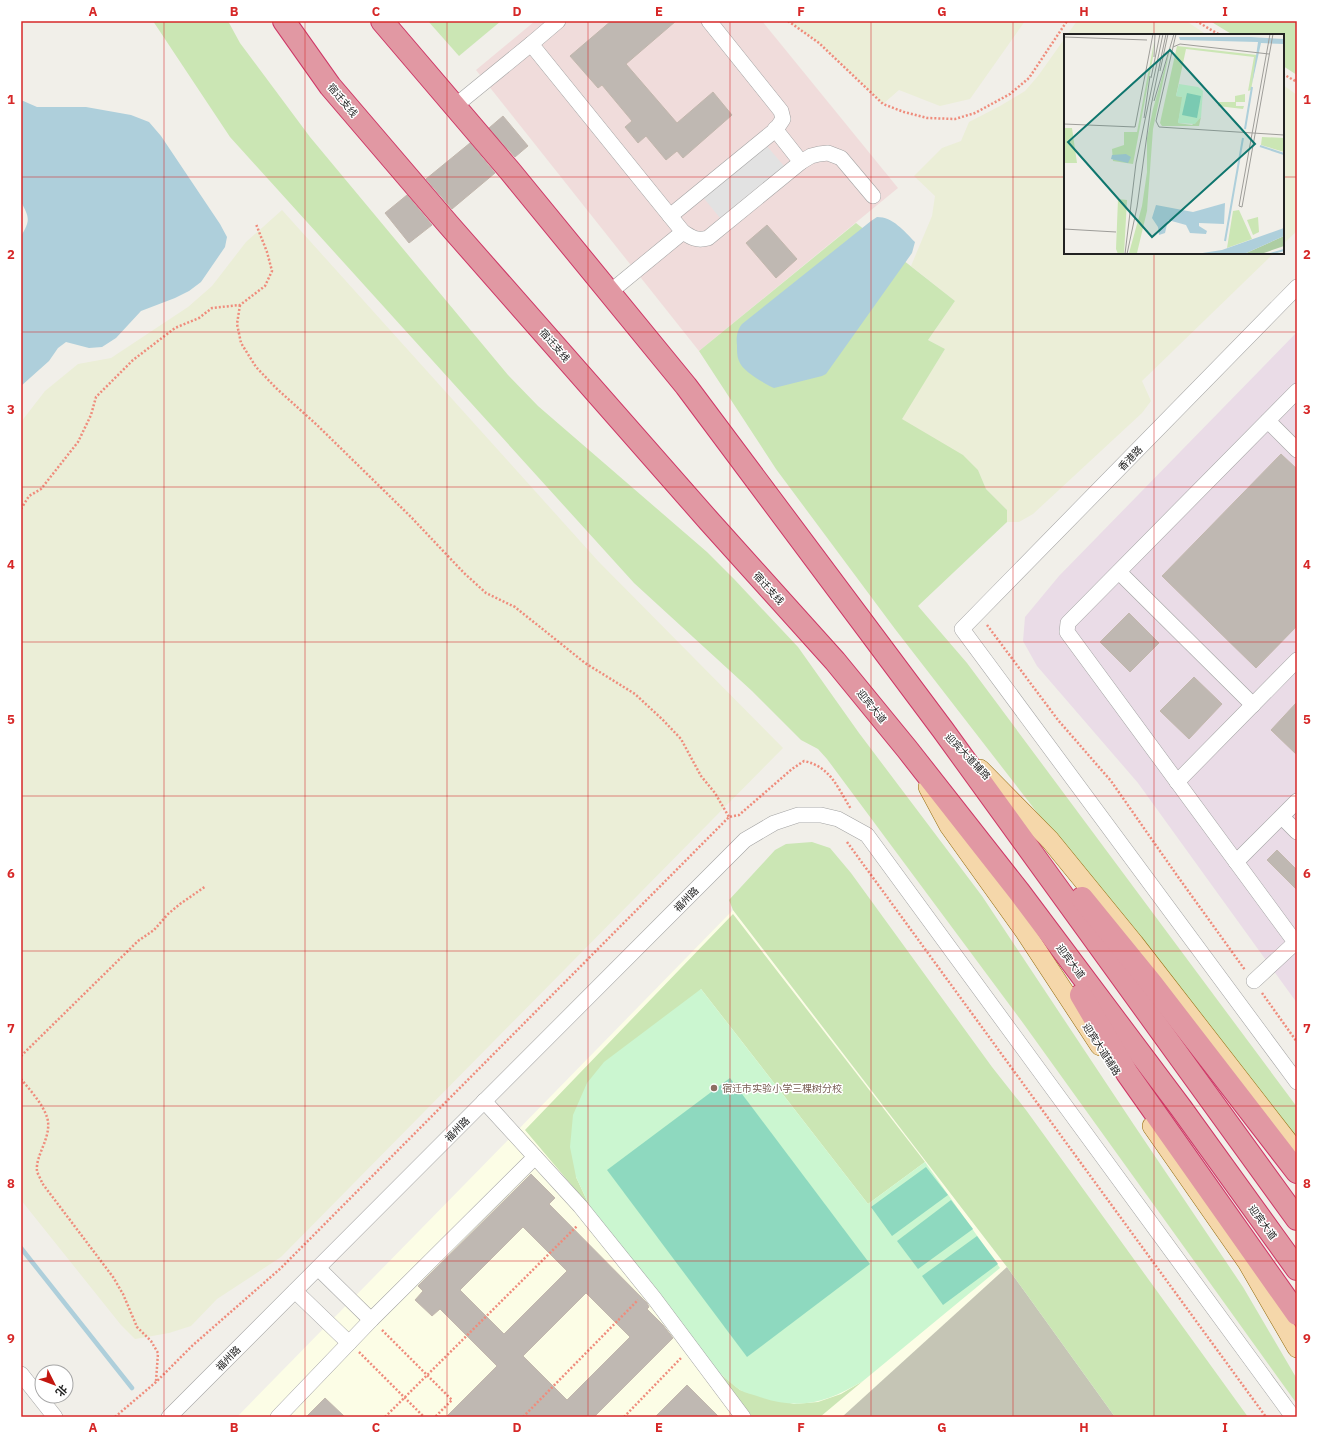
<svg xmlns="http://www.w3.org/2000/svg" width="1318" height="1438" font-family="'IBM Plex Sans','Noto Sans SC',sans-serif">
	<rect width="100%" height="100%" fill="#f1efe9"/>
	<path fill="#f0dcdb" d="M535,21h227l136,167 -199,163 -223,-281z"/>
	<path fill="#eadce7" d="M1297,332v671l-159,-220 -101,-117 -14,-25 2,-24 34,-41z"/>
	<path fill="#fcfde6" d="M733,910l274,357 -161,150h-609z"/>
	<path fill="#c5c5b5" d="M1007,1267l108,150h-273z"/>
	<g fill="#ebeed7">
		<path d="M788,21h237l-55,78 -30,7 -41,-16 -16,14 -64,-61z"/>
		<path d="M1077,21h109l21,14h-140z"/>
		<path d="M1065,38v215h209l-132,128 9,20 -9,12 -109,101 -14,8h-12v-12l-21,-21 -8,-19 -77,-51 44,-70 -17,-9 27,-39 -44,-35 21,-50 3,-20 -21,-20 28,-28 19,-7 8,-19 31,-16 25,-15 13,-15z"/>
		<path d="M1283,85l14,10v136l-14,13z"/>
		<path d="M282,210l316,351 185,187 -502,509 -64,42 -26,27 -22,7 -34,6 -14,-14 -100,-125v-778l24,-31 33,-27 33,-6 77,-51 24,-21 34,-44z"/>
	</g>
	<g fill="#cbe6b4">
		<path d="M153,21h75l12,22 70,94 198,238 30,31 169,146 27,27 64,68 61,86 123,163 152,229 109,162 54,92v25l-274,-381 -196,-264 -9,-10 -17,-9 -49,-49 -118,-108 -404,-446z"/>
		<path d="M428,21h73l-42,35z"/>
		<path d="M1210,21h87v54l-14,-9v-31h-50z"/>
		<path d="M856,223l99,78 -27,39 17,9 -43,70 61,36 15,15 8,19 21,21v12l-89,84 49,57 330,444v38l-251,-321 -151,-195 -119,-160 -77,-118z"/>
		<path d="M812,842l18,6 21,25 141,194 34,43 222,307h-133l-108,-150 -274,-357 -4,-10 46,-50 11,-6z"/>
		<path d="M733,914l192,248 -57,42 -167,-215 -125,188 14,30 -65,-77z"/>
		<path d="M718,1372l22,18 54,14 24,-2 23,-8 22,-13 -43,36h-68z"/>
	</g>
	<path fill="#cbf6d0" d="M701,989l167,215 57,-42 75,106 -137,113c-37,22 -64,30 -106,15 -5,-2 -12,-3 -17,-6 -8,-5 -15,-13 -22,-18l-128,-165 -14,-30 -6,-30 3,-32 14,-32 17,-21z"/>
	<g fill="#8ed9bf">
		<path d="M730,1078l140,186 -123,93 -140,-187z"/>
		<path d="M926,1167l22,28 -56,41 -21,-29z"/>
		<path d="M951,1200l22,29 -55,40 -21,-28z"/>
		<path d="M977,1236l21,28 -55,41 -21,-29z"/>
	</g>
	<path fill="#e2e2e2" d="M766,145l18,21 -64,52 -18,-22z"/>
	<g fill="#aecfdb">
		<path d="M21,100l16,7h49l45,8 18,7 12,14 59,88 7,13 -2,10 -24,35 -12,9 -14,7 -34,13 -25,27 -14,9 -13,1 -23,-6 -8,6 -9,13 -28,25v-150c9,-15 9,-18 0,-34z"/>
		<path d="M877,217c16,0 27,14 38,25l-3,11 -86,121 -4,2 -48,12c-9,-4 -32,-17 -35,-27 -2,-4 -2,-11 -2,-16 -1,-7 0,-15 5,-21l129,-103z"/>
	</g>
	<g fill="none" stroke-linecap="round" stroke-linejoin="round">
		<path stroke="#aecfdb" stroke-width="4.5" d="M21,1248l111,140"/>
	</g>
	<g fill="#bfb8b2" stroke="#c2b7ad" fill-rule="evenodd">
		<path d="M611,21h65l-50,43 51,59 36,-31 19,23 -49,43 -6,-7 -11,9 -20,-24 -8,7 -13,-16 7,-6 -30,-36 -4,3 -28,-32z"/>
		<path d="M503,116l25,30 -13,11 -26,-29z"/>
		<path d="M470,143l25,30 -43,36 -26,-30z"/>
		<path d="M407,195l25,30 -23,18 -24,-30z"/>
		<path d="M767,225l30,34 -21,19 -30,-35z"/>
		<path d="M1281,454l16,15v157l-41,42 -94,-92z"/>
		<path d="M1129,613l30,30 -29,29 -30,-30z"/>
		<path d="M1194,677l28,27 -33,35 -29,-28z"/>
		<path d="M1297,702v53l-26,-25z"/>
		<path d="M1277,850l20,20v20l-30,-30z"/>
		<path d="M531,1174l24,24 -6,6 98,99 2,4 -2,2 16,16 10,13 -79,79h-148l51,-51 -57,-57 -8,7 -17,-16 8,-9 -5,-5zM523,1227l44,44 -63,63 -44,-44zM586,1293l44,44 -63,63 -44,-44z"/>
		<path d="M687,1385l32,32h-64z"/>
		<path d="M325,1398l20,19h-39z"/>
	</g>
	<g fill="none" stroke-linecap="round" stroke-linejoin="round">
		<defs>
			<g id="minor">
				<path d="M558,21l-27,23 152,188 -73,60"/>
				<path d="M455,106l76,-62"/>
				<path d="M801,162l10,-6 8,-2 9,-1 13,5 32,38"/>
				<path d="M670,216l104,-85 5,-6 4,-6 -2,-8 -72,-90"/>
				<path d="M683,232c9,6 14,9 25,6l93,-76 -26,-33"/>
				<path d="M1297,287l-335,342 335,453"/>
				<path d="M1268,421l29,29"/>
				<path d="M1119,572l134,133"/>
				<path d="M1177,782l120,-122"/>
				<path d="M1282,817l15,15"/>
				<path d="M1236,862l61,-61"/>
				<path d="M1295,942l-228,-310 1,-9 229,-232"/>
				<path d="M1254,981l43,-40"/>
				<path d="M484,1101l96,105 74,92 89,119"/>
				<path d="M318,1268l53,52"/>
				<path d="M295,1291l54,52"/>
				<path d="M21,1374l34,43"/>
				<path d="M169,1417l576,-577 29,-17 24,-8h23l17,4 29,16 426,582"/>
				<path d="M278,1417l93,-97 164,-163"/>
			</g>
			<g id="major">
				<path d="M980,769l70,71 84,103 163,210"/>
				<path d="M928,787l21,39 76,106 75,114"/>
				<path d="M1152,1126l95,136 50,86"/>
			</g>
			<g id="highway">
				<path d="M284,21l46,65 118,138 261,297 126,140 72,88 113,144 161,215 116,161"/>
				<path d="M382,21l128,150 176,215 257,344 354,489"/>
				<path d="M1082,898l70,86 145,188"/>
				<path d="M1081,995l46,78 170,241"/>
			</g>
		</defs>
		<use href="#minor" stroke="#a3a3a3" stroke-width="16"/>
		<use href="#major" stroke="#936b0c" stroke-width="20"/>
		<use href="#highway" stroke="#ce3766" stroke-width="24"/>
		<g stroke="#ef8c7c" stroke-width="2.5" stroke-dasharray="2 2" stroke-linecap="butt">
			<path d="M788,21l31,22 64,61 21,8 23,6 28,1 20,-6 35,-19 19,-16 38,-57"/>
			<path d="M1196,21l24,14"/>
			<path d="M1283,74l14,8"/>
			<path d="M240,305l-3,19 4,19 15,24 20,21 41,37 94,92 53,56 22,20 29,14 70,56 50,31 28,26 18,19 20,37 14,17 14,24"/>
			<path d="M21,509l8,-13 12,-7 37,-47 13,-27 5,-18 37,-37 42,-32 24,-10 13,-10 28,-3 25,-19 7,-15 -5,-19 -11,-28"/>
			<path d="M987,625l71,95 53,61 65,93 69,96"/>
			<path d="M847,842l419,575"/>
			<path d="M1262,993l35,49"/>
			<path d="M21,1056l117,-115 16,-11 14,-16 12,-10 26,-18"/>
			<path d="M21,1079c9,11 21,24 26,38 6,19 -12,38 -10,54 1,4 4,8 5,12l71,94 10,17 14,33 14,14 7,12 -2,28"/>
			<path d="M382,1330l70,70 -17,17"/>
			<path d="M359,1352l65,65"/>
			<path d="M115,1417l41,-35 37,-37 88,-77 448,-451 10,-2 53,-46 12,-8c27,6 33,26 47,48"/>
			<path d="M385,1417l192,-191"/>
			<path d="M523,1417l115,-117"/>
			<path d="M624,1417l57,-59"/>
		</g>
		<use href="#minor" stroke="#fff" stroke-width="15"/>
		<use href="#major" stroke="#f5d7aa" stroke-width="19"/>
		<use href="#highway" stroke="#e198a3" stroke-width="22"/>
	</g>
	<path fill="none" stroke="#d62828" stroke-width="1" stroke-opacity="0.55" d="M164,21v1396M305,21v1396M447,21v1396M588,21v1396M730,21v1396M871,21v1396M1013,21v1396M1154,21v14M21,177h1044M1283,177h14M1154,253v1164M21,332h1276M21,487h1276M21,642h1276M21,796h1276M21,951h1276M21,1106h1276M21,1261h1276"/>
	<circle fill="#8d6e63" stroke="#fff" stroke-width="1.5" cx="714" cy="1088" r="4"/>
	<g text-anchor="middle" stroke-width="3" stroke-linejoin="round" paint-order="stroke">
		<g font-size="10" fill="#222" stroke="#fff">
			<text transform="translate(343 100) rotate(50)" y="4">宿迁支线</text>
			<text transform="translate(555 345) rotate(49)" y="4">宿迁支线</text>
			<text transform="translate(1130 458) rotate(-46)" y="4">香港路</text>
			<text transform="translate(769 588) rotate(48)" y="4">宿迁支线</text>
			<text transform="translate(872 706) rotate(51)" y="4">迎宾大道</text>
			<text transform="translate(968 756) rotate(46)" y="4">迎宾大道辅路</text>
			<text transform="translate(686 899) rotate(-45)" y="4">福州路</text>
			<text transform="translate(1071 961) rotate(53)" y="4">迎宾大道</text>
			<text transform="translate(1102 1049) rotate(57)" y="4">迎宾大道辅路</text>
			<text transform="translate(457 1129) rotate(-45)" y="4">福州路</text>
			<text transform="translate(1263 1222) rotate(54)" y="4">迎宾大道</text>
			<text transform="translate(228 1358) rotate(-45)" y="4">福州路</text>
		</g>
		<g font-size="10" fill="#785e54" stroke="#fff" text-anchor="start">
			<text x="722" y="1092">宿迁市实验小学三棵树分校</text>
		</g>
	</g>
	<g transform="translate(1064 34)">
		<rect width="220" height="220" fill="#f1efe9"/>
		<path d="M90,8l-1,15 -20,107 -20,-3 -1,-12 12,-4v-13h13zM113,12l80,9 -6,35 -3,1 6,-34 -68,-8 -10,47 7,1 -5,26 14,2 9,-8 -2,9h-37l-2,-3zM106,15l-17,80 -6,82 -10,42h-8l13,-47 5,-34v-34l6,-29zM181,60v8h-9v4h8l-1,3 -25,-3 1,-4h16v-6zM0,94h8l5,35h-13zM198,103l22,1v14l-23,-7zM54,165l9,1 -3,54h-6l-2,-5zM175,176l13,29 -25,9 6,-37zM194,183l1,15 -6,3 -6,-15z" fill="#cbe6b4"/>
		<path d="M220,202v10l-23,8h-17z" fill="#adcda2"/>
		<path d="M115,50l19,3 5,4 -2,26 -6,7 -17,-1 4,-26 -6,-1z" fill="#cbf6d0"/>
		<path d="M123,59l14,3 -4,22 -15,-3z" fill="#8ed9bf"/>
		<path d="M115,3h72l33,2v5l-23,-1 -9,41 6,-42 -78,-2zM62,120l5,3 -3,6 -17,-4 1,-4zM161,169l-1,21 -25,-1v3l8,5 -1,3 -16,-1 -4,-8 -18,-5 -3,13 -6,2 -1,-8 -6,-9 4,-13 37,7zM220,194v8l-40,18h-48l26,-4z" fill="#aecfdb"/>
		<path fill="none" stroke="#aecfdb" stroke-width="2" d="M181,95l7,-42M196,112l24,8M161,207l18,-103M206,220l14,-4"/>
		<path fill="none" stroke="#9e9d99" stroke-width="1" d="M112,0l-20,87 3,6 125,8M0,3l83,3M109,13l7,-3 89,10M90,23l1,-23M96,37l8,-37M87,44l9,-44M90,67l20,-67M80,84l6,-42M0,90l71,3 18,-93M178,173l-3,-1 31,-172M178,173l31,-173M0,195l52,3M61,220l11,-91 27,-129M63,220l10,-47 14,-101 15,-72"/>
		<path fill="#0f766e" fill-opacity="0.15" stroke="#0f766e" stroke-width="2" d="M106,16l85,94 -103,93 -84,-95z"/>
		<rect width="220" height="220" fill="none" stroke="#222" stroke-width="2"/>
	</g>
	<rect width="1318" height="1438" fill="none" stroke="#ffffff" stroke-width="44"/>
	<g transform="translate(54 1384) rotate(132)"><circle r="19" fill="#ffffff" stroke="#a7a7a7"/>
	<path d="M0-3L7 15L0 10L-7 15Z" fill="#c31710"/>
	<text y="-6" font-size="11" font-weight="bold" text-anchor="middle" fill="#222222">北</text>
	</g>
	<rect x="22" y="22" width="1274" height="1394" fill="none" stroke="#d62828" stroke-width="1.5"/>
	<g font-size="13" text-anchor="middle" font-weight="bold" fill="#d62828">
		<text x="93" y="16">A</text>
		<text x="234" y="16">B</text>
		<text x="376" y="16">C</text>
		<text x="517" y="16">D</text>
		<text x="659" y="16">E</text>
		<text x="801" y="16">F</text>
		<text x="942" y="16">G</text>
		<text x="1084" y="16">H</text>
		<text x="1225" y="16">I</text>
		<text x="11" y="104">1</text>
		<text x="1307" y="104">1</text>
		<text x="11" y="259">2</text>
		<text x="1307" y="259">2</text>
		<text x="11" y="414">3</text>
		<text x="1307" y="414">3</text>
		<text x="11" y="569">4</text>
		<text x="1307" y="569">4</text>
		<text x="11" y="724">5</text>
		<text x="1307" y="724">5</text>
		<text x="11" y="878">6</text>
		<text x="1307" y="878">6</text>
		<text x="11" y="1033">7</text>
		<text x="1307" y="1033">7</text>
		<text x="11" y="1188">8</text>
		<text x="1307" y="1188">8</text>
		<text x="11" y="1343">9</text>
		<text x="1307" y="1343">9</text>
		<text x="93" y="1432">A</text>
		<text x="234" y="1432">B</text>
		<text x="376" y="1432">C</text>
		<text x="517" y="1432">D</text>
		<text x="659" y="1432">E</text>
		<text x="801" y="1432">F</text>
		<text x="942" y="1432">G</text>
		<text x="1084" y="1432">H</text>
		<text x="1225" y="1432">I</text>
	</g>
</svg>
